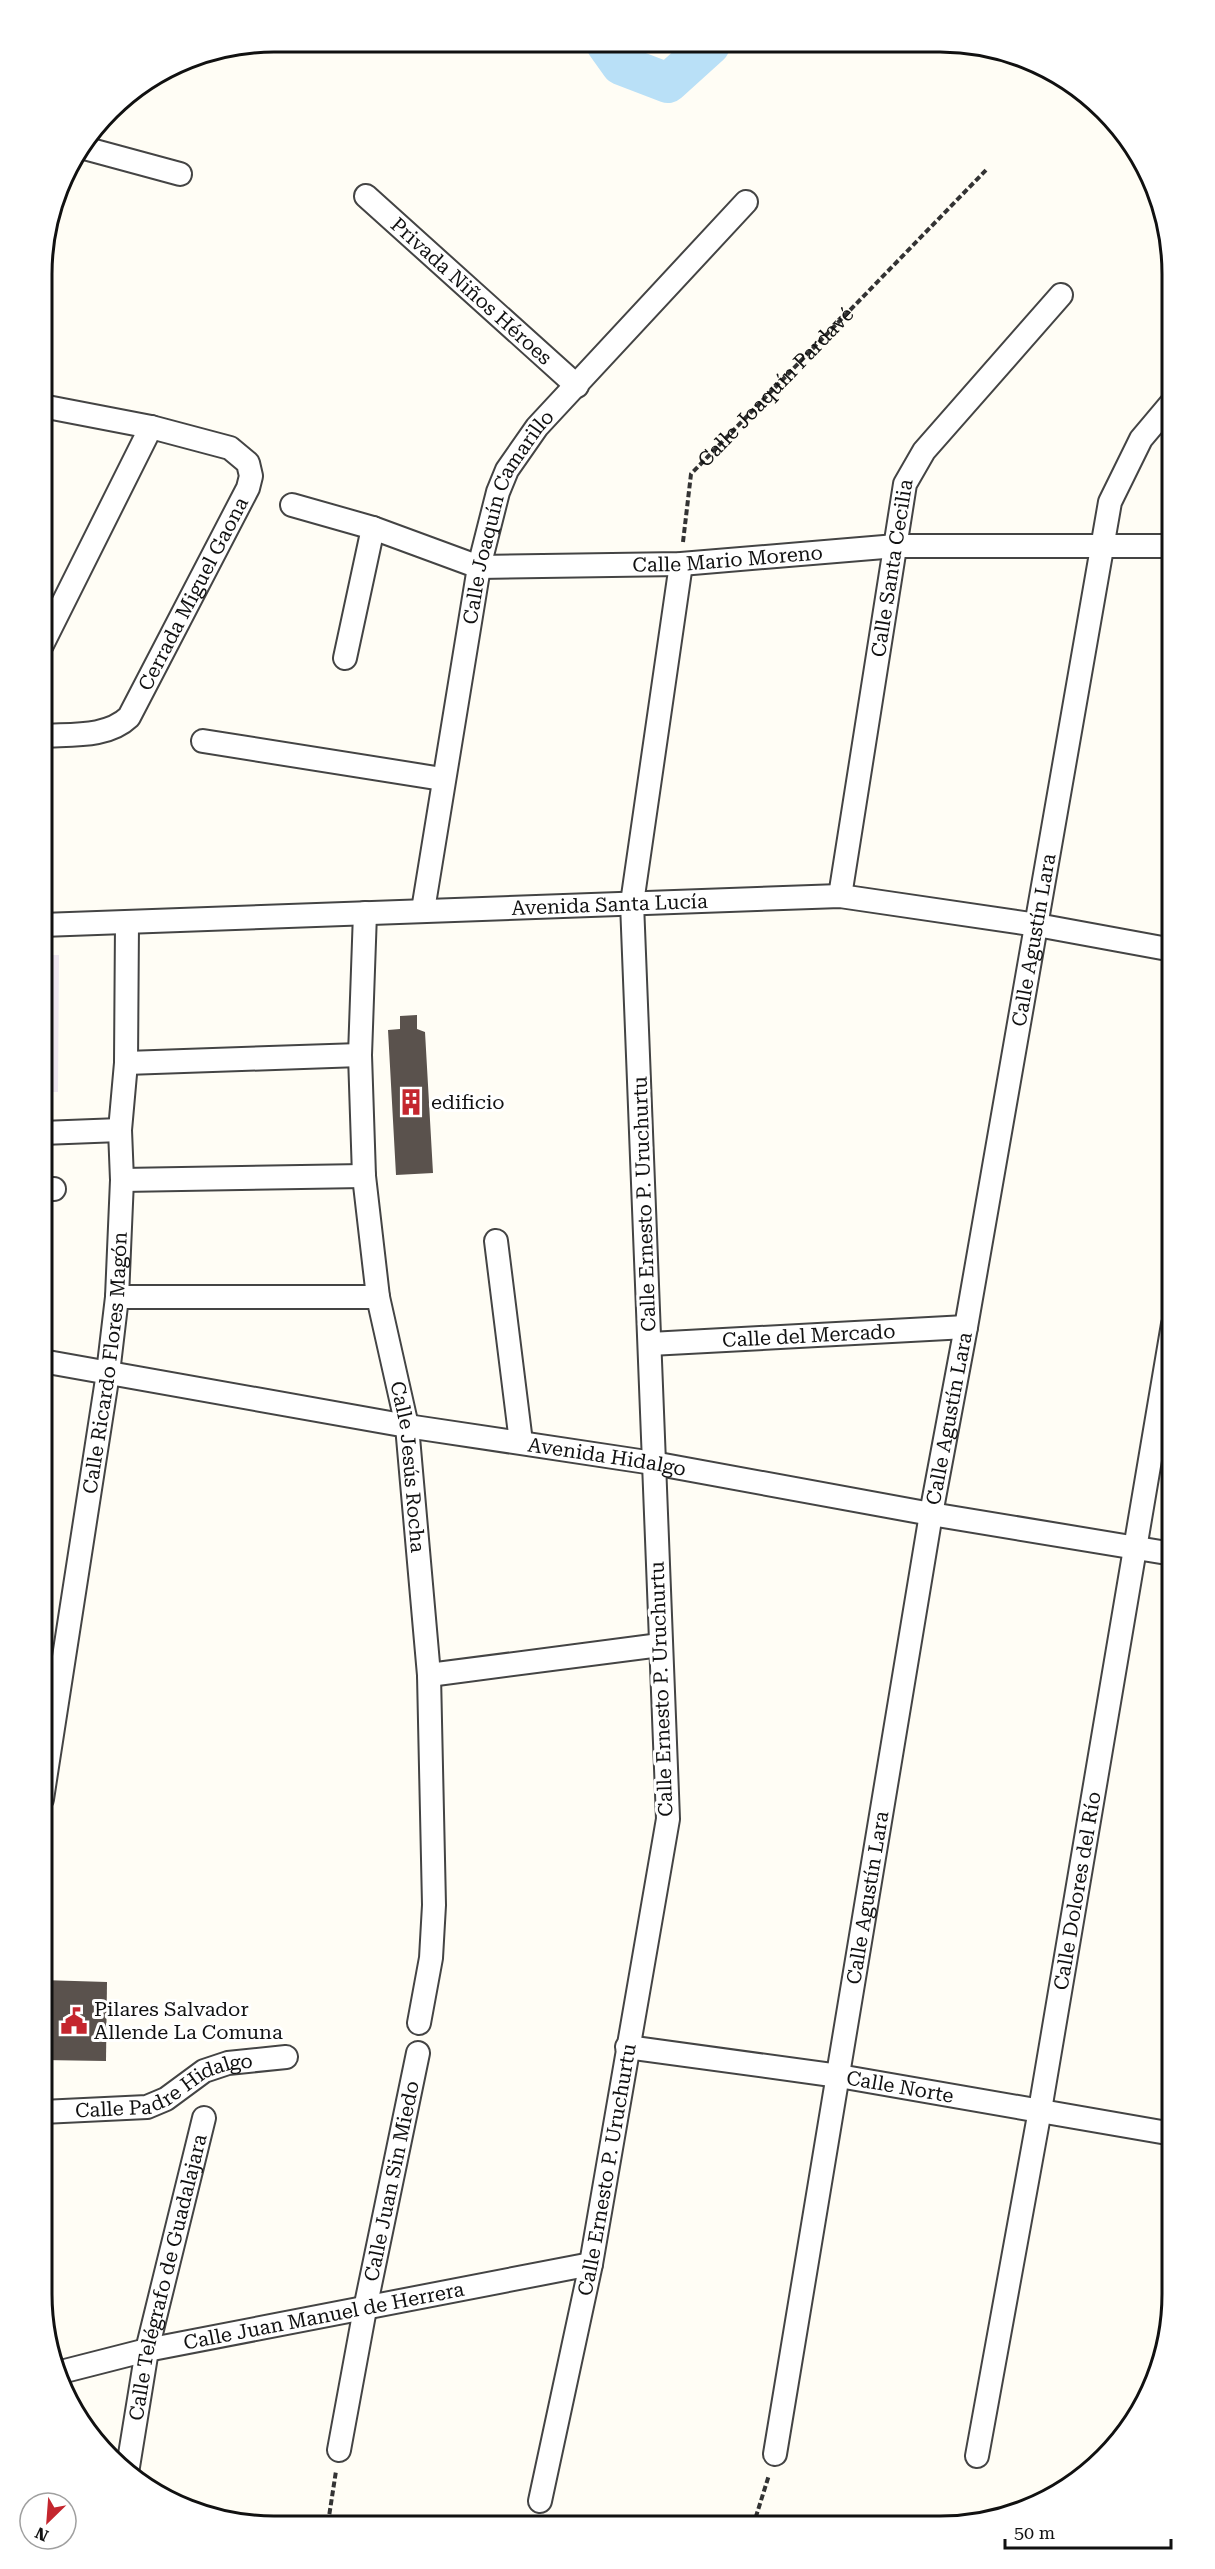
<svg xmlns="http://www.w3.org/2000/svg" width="1215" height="2569" font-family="'Roboto Serif',serif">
	<rect width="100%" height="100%" fill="#fffdf5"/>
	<path fill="#eee6ef" d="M42,955h17l-1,137h-16z"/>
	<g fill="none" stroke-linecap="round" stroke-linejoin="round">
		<path stroke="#b9e0f7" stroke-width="40" d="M606,44l15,21 47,18 42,-38"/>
	</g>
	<g fill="#5a524d">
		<path d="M417,1015v14l8,3 8,141 -37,2 -8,-145 12,-1v-13z"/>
		<path d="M42,1980l65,2 -1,79 -64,-1z"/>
	</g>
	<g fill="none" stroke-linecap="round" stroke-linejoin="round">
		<defs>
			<g id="minor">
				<path d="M84,148l96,26"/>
				<path id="s2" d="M366,196l211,190"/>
				<path id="s3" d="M292,505l81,23 106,39 202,-3 215,-18h277"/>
				<path d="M42,645l109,-218"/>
				<path d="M345,658l28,-130"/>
				<path id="s4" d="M42,736c29,-2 65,2 87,-19l119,-229 3,-12 -3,-13 -18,-15 -79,-21 -109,-21"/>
				<path d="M203,741l239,38"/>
				<path id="s5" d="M840,896l65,-412 19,-33 137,-156"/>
				<path id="s6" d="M423,910l56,-343 19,-75 9,-22 30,-43 209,-225"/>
				<path id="s7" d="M365,913l-5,142 4,121 14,121 29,129 22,249 5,230 -3,53 -12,65"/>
				<path id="s8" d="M42,925l798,-29 197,29 136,25"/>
				<path d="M126,1063l234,-8"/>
				<path d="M42,1133l78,-3"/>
				<path d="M122,1180l242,-4"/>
				<path d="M42,1189h12"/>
				<path d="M496,1241l25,201"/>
				<path d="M117,1297h261"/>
				<path id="s9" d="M650,1344l316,-17"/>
				<path id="s10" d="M42,1361l365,65 246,37 278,51 242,40"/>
				<path d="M429,1675l231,-30"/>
				<path id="s11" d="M42,1799l66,-426 9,-76 5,-117 -2,-50 6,-67 1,-140"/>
				<path id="s12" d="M627,2047l212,29 334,58"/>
				<path id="s13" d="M42,2112l105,-5 19,-8 38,-28 24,-8 58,-6"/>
				<path id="s14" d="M57,2373l90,-23 444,-86"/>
				<path id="s15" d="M339,2450l26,-141 53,-256"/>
				<path id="s16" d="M775,2454l156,-940 35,-187 144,-825 31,-63 32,-38"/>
				<path id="s17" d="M977,2456l63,-346 133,-786"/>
				<path id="s18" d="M127,2473l20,-123 57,-232"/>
				<path id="s19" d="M540,2501l51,-237 77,-445 -36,-916 49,-339"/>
			</g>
		</defs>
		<use href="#minor" stroke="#444" stroke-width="26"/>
		<g stroke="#333" stroke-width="4" stroke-dasharray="6 3" stroke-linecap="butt">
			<path id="s1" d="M683,542l8,-68 297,-306"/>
			<path d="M328,2523l8,-52"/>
			<path d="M544,2525l11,-3 -2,-4"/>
			<path d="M753,2526l16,-51"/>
		</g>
		<use href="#minor" stroke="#fff" stroke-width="22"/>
	</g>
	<defs>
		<symbol id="building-bare" viewBox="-9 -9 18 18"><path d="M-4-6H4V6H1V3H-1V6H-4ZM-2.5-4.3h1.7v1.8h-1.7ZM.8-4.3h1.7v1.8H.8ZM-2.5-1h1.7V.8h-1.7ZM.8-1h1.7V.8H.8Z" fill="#c4262e" stroke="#fff" stroke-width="2.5" paint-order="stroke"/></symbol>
		<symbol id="civic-bare" viewBox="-9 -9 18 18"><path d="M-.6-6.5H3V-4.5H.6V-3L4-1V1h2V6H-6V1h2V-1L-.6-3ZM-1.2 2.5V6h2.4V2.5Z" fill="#c4262e" stroke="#fff" stroke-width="2.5" paint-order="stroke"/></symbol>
	</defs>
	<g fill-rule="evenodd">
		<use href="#building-bare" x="392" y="1083" width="38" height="38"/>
		<use href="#civic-bare" x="55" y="2002" width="38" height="38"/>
	</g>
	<g text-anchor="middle" stroke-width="6" stroke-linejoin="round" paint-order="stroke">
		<g font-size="20" fill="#111" stroke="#fff">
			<text dy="7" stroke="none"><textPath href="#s2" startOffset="142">Privada Niños Héroes</textPath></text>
			<text dy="7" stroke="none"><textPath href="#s1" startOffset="190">Calle Joaquín Pardavé</textPath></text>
			<text dy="7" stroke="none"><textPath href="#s6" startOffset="405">Calle Joaquín Camarillo</textPath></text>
			<text dy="7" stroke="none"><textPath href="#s3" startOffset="446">Calle Mario Moreno</textPath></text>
			<text dy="7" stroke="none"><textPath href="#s5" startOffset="332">Calle Santa Cecilia</textPath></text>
			<text dy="7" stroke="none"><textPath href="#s4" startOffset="230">Cerrada Miguel Gaona</textPath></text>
			<text dy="7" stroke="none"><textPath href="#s8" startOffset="568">Avenida Santa Lucía</textPath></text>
			<text dy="7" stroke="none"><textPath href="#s16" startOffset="1536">Calle Agustín Lara</textPath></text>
			<text transform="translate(644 1204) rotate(-92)" y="7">Calle Ernesto P. Uruchurtu</text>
			<text dy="7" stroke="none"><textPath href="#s9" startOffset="159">Calle del Mercado</textPath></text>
			<text dy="7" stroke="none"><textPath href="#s11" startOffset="441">Calle Ricardo Flores Magón</textPath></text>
			<text dy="7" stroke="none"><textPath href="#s16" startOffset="1050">Calle Agustín Lara</textPath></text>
			<text dy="7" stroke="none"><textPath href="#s10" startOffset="573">Avenida Hidalgo</textPath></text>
			<text dy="7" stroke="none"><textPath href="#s7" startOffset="558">Calle Jesús Rocha</textPath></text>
			<text transform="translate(661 1689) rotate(-92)" y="7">Calle Ernesto P. Uruchurtu</text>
			<text dy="7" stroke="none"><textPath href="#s17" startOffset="574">Calle Dolores del Río</textPath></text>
			<text dy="7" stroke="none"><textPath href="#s16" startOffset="564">Calle Agustín Lara</textPath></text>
			<text dy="7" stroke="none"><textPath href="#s13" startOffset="128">Calle Padre Hidalgo</textPath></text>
			<text dy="7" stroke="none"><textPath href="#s12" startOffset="276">Calle Norte</textPath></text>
			<text dy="7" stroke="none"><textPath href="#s19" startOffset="338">Calle Ernesto P. Uruchurtu</textPath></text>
			<text dy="7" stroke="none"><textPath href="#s15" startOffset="274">Calle Juan Sin Miedo</textPath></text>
			<text dy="7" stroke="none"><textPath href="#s18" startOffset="200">Calle Telégrafo de Guadalajara</textPath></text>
			<text dy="7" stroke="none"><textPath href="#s14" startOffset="273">Calle Juan Manuel de Herrera</textPath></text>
		</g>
		<g font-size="20" fill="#111" stroke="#fff" text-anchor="start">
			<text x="431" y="1109">edificio</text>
			<text x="94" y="2016">Pilares Salvador<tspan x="94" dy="23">Allende La Comuna</tspan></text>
		</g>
	</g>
	<path d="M0 0H1215V2569H0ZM274 52H940A222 222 0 0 1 1162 274V2294A222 222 0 0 1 940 2516H274A222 222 0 0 1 52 2294V274A222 222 0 0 1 274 52Z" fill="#fff" fill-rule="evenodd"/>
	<path fill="none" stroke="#111" stroke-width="3" d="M274 52H940A222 222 0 0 1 1162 274V2294A222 222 0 0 1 940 2516H274A222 222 0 0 1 52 2294V274A222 222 0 0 1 274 52Z"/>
	<g transform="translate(48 2521) rotate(205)"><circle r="28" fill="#ffffff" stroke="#a0a0a0" stroke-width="1.5"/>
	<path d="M0-4.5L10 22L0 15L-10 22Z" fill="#c4262e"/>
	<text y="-9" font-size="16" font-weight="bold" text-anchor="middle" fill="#111111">N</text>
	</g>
	<path d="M1005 2539v9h166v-9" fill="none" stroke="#111111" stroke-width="3"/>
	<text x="1014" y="2539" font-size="18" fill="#111111" stroke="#ffffff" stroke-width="4.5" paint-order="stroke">50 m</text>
</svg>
